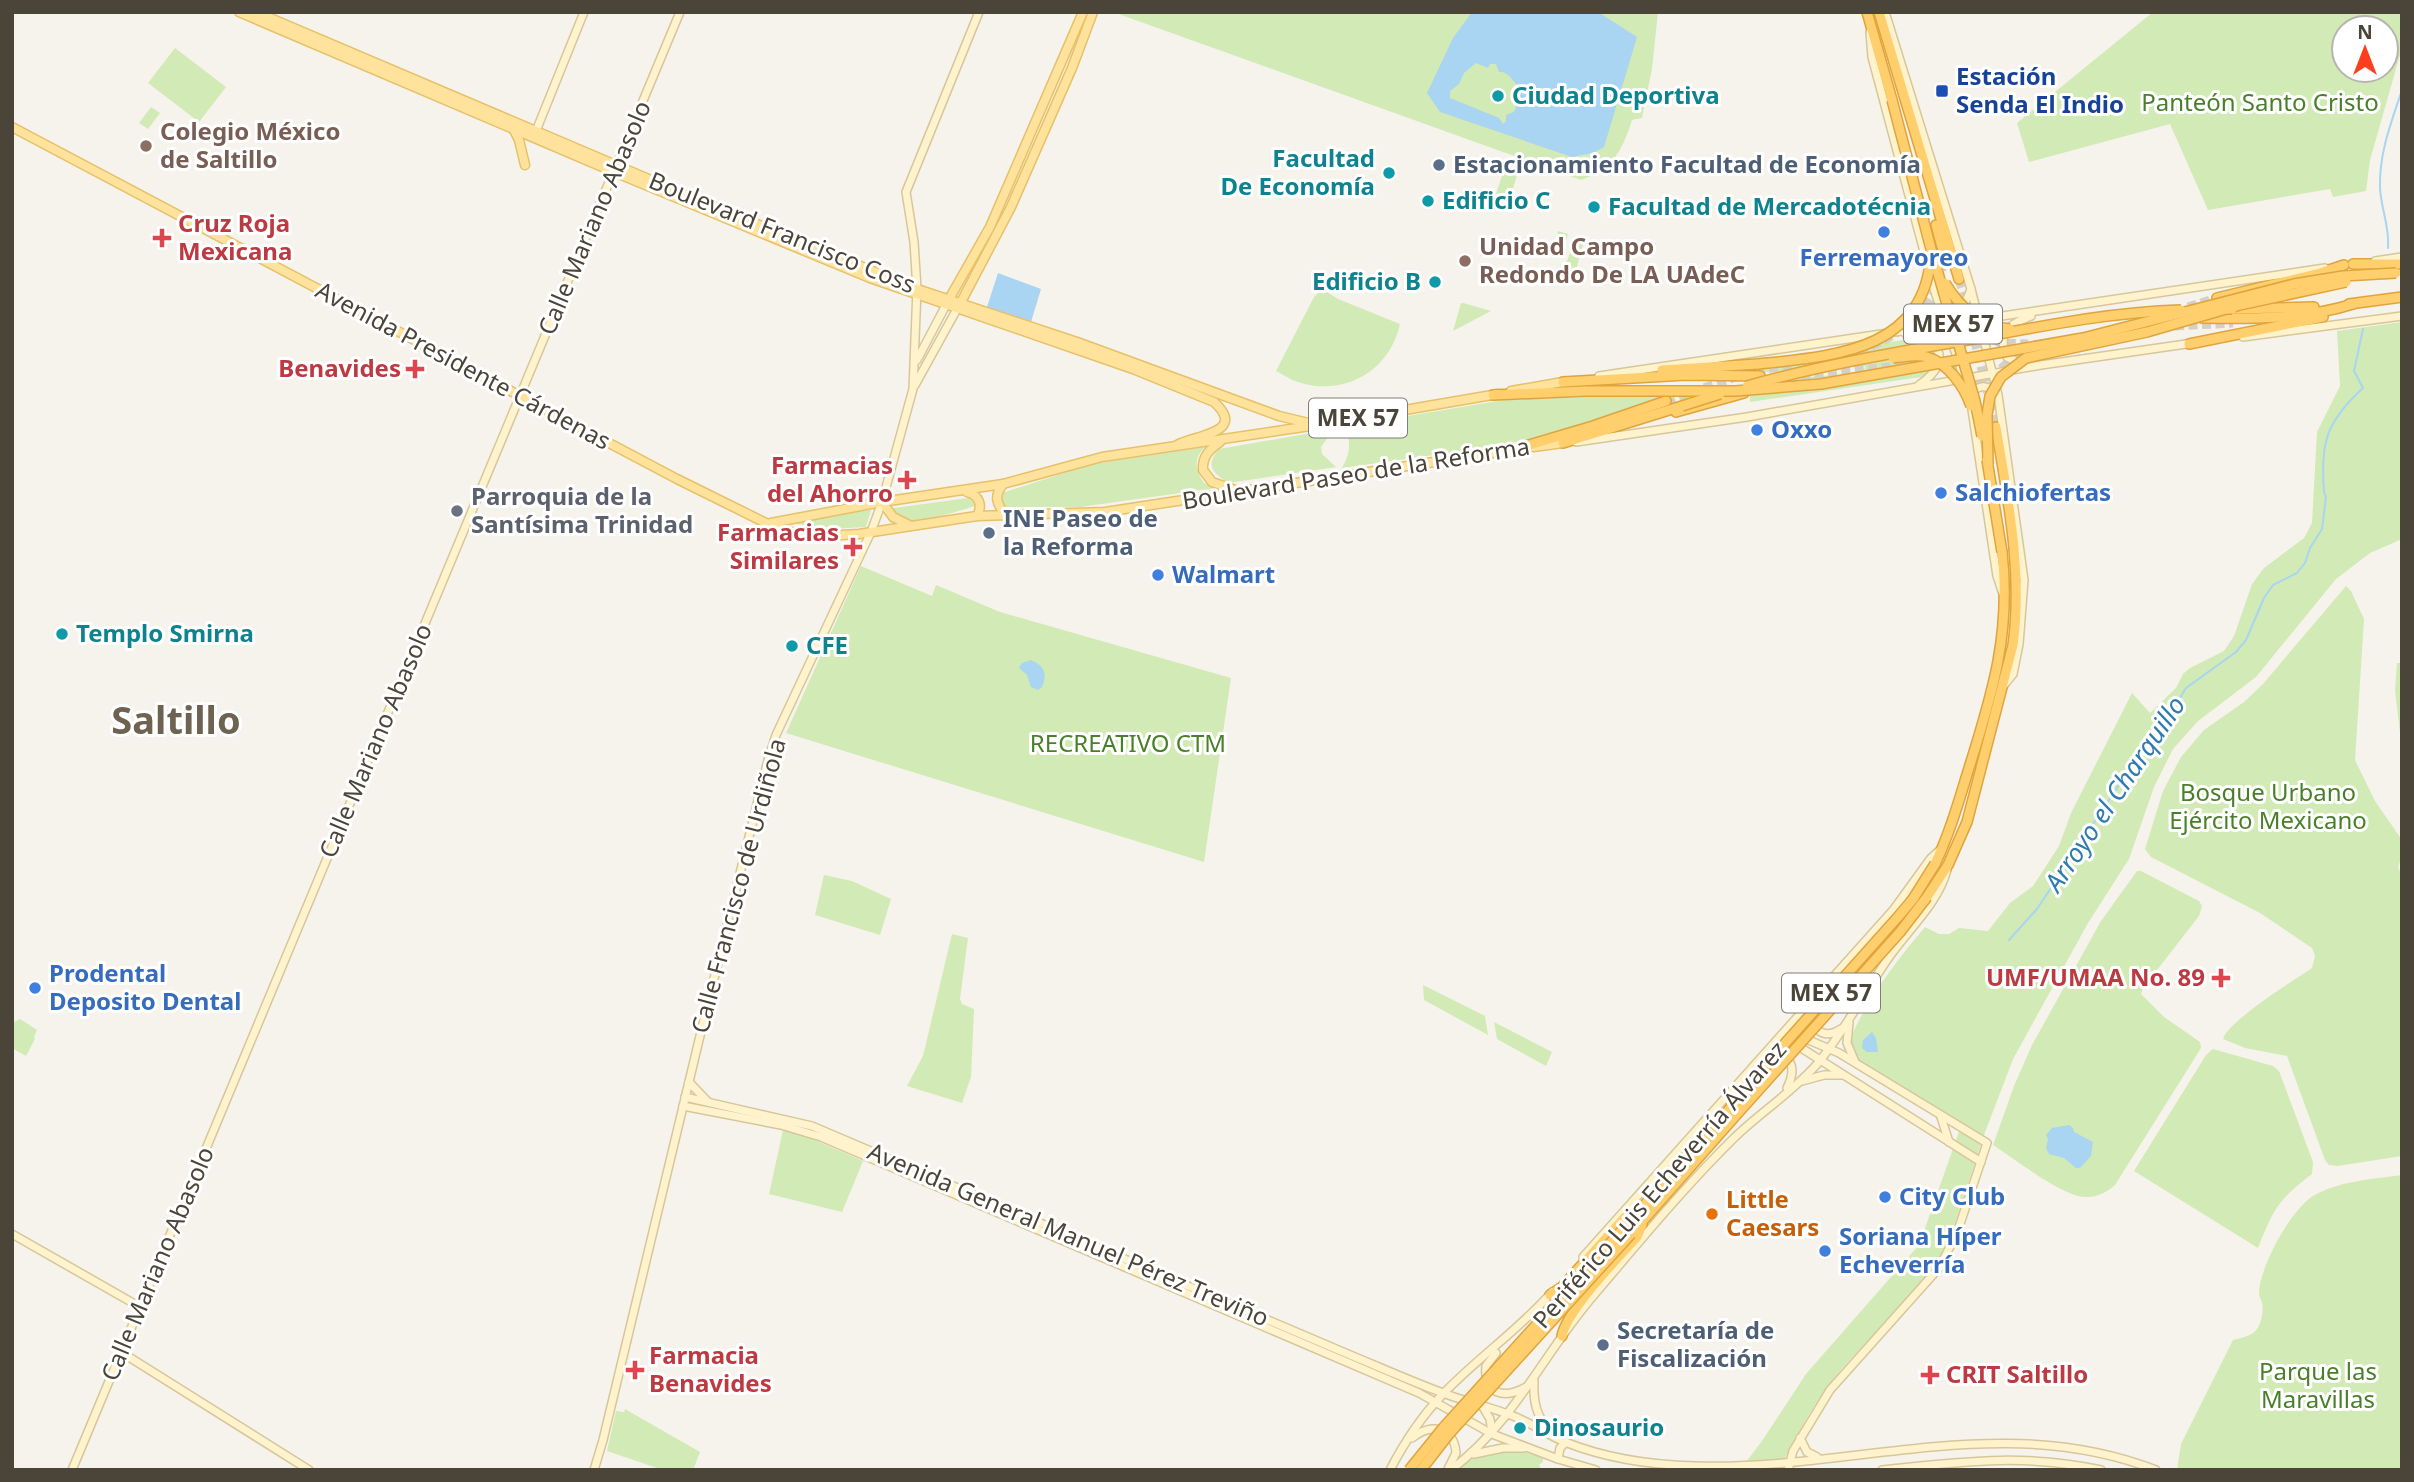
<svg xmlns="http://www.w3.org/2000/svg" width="2414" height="1482" font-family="'Noto Sans',sans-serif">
	<rect width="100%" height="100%" fill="#f6f3ec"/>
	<g fill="#d2eab5" fill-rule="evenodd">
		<path d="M1113,12h545l-6,57 -10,49 -10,2c-10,31 -19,49 -51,60z"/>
		<path d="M2153,12h249v36l-32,112 -4,31 -33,6 -3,-8 -122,21 -38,-86 -141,38 -12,-39zM2344,28h42v42h-42z"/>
		<path d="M175,48l51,39 -27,35 -51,-39z"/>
		<path d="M151,107l9,6 -12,16 -9,-6z"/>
		<path d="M1504,170l13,5 -7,24 -14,-5z"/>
		<path d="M1558,231l10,3 -6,22 -10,-3z"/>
		<path d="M1576,237l8,2 -3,15 -5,-1 4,2 -6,24 -12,-5z"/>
		<path d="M1322,289l16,10 62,25c-10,46 -54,72 -99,59 -9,-2 -17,-8 -25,-12l38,-74z"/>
		<path d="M1461,303h2l28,8 -38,20z"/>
		<path d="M2402,322v217l-32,14 -34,26 -80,98 -58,44 -25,28 -19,38 -25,72 -41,64 -75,136 -29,76 -35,106c-28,55 -80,93 -118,141 -21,26 -36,59 -53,88h-38l22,-29 44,-67 113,-129 42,-119 -107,-69 -4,-18c18,-41 46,-78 75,-112l14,7h10l10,-6 29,3 22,-28 23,-17 26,-40 12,-33 61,-120 18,20 26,-25 7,-14 7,-6 34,-17 10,-15 18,-52 12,-16 40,-30 8,-15 5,-91 23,-46 -3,-55z"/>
		<path d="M1912,339l18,7 5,11 -6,17 -8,3 -171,25 -1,-21 115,-8 1,-7 -126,8 -1,-4 35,-5 64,-4 -4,-12z"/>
		<path d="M1640,395l34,1 -81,29 -60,16 -191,27c10,-18 7,-23 5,-42l157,-26z"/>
		<path d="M1334,429l-13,18 1,7 14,13 -108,16c-16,-11 -23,-17 -9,-34z"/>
		<path d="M1205,447c-12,12 -10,22 -1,36l12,5 -136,19h-74l-6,-5 2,-9 90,-29z"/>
		<path d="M975,497l2,7 -2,2c-16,5 -54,17 -69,15 -7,-1 -10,-5 -13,-11l1,-2z"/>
		<path d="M871,510l-5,17 -38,2 -45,-7z"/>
		<path d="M861,566l71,30 4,-11 64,27 231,66 -27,184 -418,-129z"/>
		<path d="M2346,586l5,5 13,28 -9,141 20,41 27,39v16l-4,11 4,10v279l-65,10 -8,-1 -4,-5 -38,-104 -42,-8 -22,-9c4,-17 71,-59 89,-71l3,-12 -3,-8 -52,-35 -109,-56 -6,-8 18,-58 18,-34 23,-27 40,-28 19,-18z"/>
		<path d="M2397,663h5v87l-7,-60z"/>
		<path d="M2137,871h4l58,30 3,5 -3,10 -56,72 -2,6 23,23 36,25 1,6 -86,137c-8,7 -19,13 -30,12 -25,-2 -70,-38 -92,-52l21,-59 18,-41 69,-124z"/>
		<path d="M824,875l28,6 39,18 -11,36 -65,-20z"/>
		<path d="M952,934l16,4 -8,61 2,5 12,5 -3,68 -9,26 -55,-17 16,-30z"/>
		<path d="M1423,985l62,31 3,19 -64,-35z"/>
		<path d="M20,1019l17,11 -3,7 1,2 -9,17 -14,-8v-25z"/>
		<path d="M1494,1022l58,30 -6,14 -49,-27z"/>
		<path d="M2213,1049l60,17 6,5 34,91 -1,12c-34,26 -38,34 -54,74l-124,-77 72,-116z"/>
		<path d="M783,1130l20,5 60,26 -21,51 -73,-18z"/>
		<path d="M2402,1175v295h-225l4,-26 52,-104c8,-2 19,-4 24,-11 4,-6 7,-18 5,-26 -1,-5 -3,-5 -3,-10 1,-27 31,-82 54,-97 25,-15 61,-17 89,-21z"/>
		<path d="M625,1409l75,43 -7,18h-30l-56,-19 9,-40 8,1z"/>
		<path d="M1503,1450l20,2 20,5v5l-4,3 3,5h-85l17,-13z"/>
	</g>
	<g fill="#a9d4f2" fill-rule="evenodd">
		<path d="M1472,12h126l39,25 -33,110 -11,6 -21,4 -132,-45 -13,-19 26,-55zM1476,63l12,5 2,-4h6l3,8c9,-1 13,8 19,14v16l-4,10 -8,3v6l-3,3 -4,-6 -49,-20v-7l9,-7 5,-11zM1572,88l3,12 -5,6 -9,-1 -3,-8 2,-6z"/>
		<path d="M998,273l43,16 -10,33 -44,-15z"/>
		<path d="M1031,660c13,6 17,13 11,27l-4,3 -7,-3 -4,-12 -8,-7 3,-5z"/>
		<path d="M1872,1032l4,6 2,14h-11l-5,-4 1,-8z"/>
		<path d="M2069,1125l4,3 1,4 19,10 -2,14 -11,12h-4l-12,-10 -15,-4 -3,-6 2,-9 -2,-4 6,-7z"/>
	</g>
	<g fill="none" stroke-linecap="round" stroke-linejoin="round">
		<g stroke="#a9d4f2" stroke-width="2">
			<path d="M2388,248c2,-21 -7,-39 -8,-60 -1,-35 11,-65 22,-98"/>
			<path d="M2009,940l28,-31 130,-197 11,-11 8,-13 50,-36 10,-12 18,-42 9,-13 24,-12 8,-10 5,-15 12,-19 4,-32 -2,-5c-4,-49 2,-70 39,-104l-9,-17 9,-42"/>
		</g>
		<g stroke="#d4d0c8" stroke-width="9" stroke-dasharray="9 4.5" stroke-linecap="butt">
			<path d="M1959,279l8,26"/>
			<path d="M2188,307l29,-9"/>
			<path d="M1968,314l17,68"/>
			<path d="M2175,326l58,-3"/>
			<path d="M1983,332l17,11 28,1"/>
			<path d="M1819,360c59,-8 131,-44 123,-113"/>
			<path d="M1940,364c20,3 34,11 47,27"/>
			<path d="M1801,375l111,-10"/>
			<path d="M1988,392c10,-34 38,-39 70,-46"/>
			<path d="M1666,401l84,-29 45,-8"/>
			<path d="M1990,402l6,25"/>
		</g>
		<defs>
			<g id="secondary">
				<path d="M1885,12l86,277 27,106 26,185 -5,64 -6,30 -8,10"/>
				<path d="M1870,32l2,25 62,232 31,92"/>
				<path d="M536,131l48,-119"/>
				<path d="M2375,261l27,-4"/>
				<path d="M1945,306c15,7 22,-4 26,-17"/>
				<path d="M1905,333l28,9c14,18 2,32 -14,43"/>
				<path d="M2243,337l159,-21"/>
				<path d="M917,360l29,-55"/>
				<path d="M2021,364l-14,-7c-11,-26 2,-32 24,-41"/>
				<path d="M1599,376l726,-108"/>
				<path d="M915,385l42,-76"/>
				<path d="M1971,396c5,-11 15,-12 24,-4"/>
				<path d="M1971,403l26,173 6,18"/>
				<path d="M1576,442l171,-25 294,-52 152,-22"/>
				<path d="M1812,1011v12c7,12 17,14 29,6"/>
				<path d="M1849,1023l-2,20 8,19"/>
				<path d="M1795,1044l186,118"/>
				<path d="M1773,1056c22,-1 22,16 14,32"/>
				<path d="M1802,1081l22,-6h17"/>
				<path d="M689,1082l18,19"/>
				<path d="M685,1097l127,29 543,231c29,12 58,25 88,36 23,9 48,14 70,23 19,7 34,19 52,26 40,16 87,23 130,24 158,5 306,-56 461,4"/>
				<path d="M683,1106l98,19 40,12 598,256 73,41 66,25 38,11"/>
				<path d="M1941,1117l8,25"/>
				<path d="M12,1234l128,73"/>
				<path d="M1583,1257l311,-348 37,-51 9,-8"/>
				<path d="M121,1352l188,118"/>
				<path d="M1496,1353l-10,13c-3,29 19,33 40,21"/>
				<path d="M1534,1381c-1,20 2,34 15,50"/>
				<path d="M1483,1407l7,12 2,14"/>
				<path d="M1412,1438c18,-15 42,-12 44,15l-8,16"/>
				<path d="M1800,1438l7,14 10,5"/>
				<path d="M1474,1454l29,-6h21"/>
				<path d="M1558,1459l2,-11 6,-6"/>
				<path d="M72,1470l608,-1458"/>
				<path d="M594,1470l9,-30 102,-425 63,-255 8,-25 95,-203 11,-30 31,-113 4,-100 -3,-47 -8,-50 73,-180"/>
				<path d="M1390,1470c14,-27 32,-54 52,-75 35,-37 77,-65 110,-103"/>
				<path d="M1451,1470c66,-51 91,-115 143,-175 45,-53 92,-110 141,-158 27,-26 59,-46 83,-74 28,-34 48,-74 74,-110 19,-26 47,-52 55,-83"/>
				<path d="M1788,1470l5,-19 37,-61 109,-122 18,-35 30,-90 -148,-90 -49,-21"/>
				<path d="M1882,1470c77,-8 143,-17 219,0"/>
			</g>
			<g id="primary">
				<path d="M239,12l375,160 256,106 263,91 81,33c34,31 -19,33 -37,43"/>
				<path d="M256,12l442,188 219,89 160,53 202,74 38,9"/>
				<path d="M12,127l665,352 91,45 38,13 53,-3 118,-18 128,-4 408,-62"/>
				<path d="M514,130l5,10 6,25"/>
				<path d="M948,301l42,-74 93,-215"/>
				<path d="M959,306l52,-99 61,-139 21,-56"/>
				<path d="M1511,391l52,-9"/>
				<path d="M1220,442c-10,7 -18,14 -17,28l9,12 26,9"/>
				<path d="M1533,447l30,-4"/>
				<path d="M1003,484c-9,12 -7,19 2,30"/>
				<path d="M967,492c12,3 16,13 10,24"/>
				<path d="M882,502l11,15 16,8"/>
				<path d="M771,523l111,-21 121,-18 99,-27 215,-32 181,-31"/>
			</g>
			<g id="highway">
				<path d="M1867,12l25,88"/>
				<path d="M1879,12l80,267"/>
				<path d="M1936,225l6,22"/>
				<path d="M2353,264h49"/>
				<path d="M2217,298l100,-24 27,-9"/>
				<path d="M2349,304l53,-7"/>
				<path d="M2233,309l81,-2"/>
				<path d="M2202,318c49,1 104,1 151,-14"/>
				<path d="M2189,344l134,-27"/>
				<path d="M1662,370l96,-6"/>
				<path d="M1563,382l123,-7 74,1"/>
				<path d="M1493,395l93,-4"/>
				<path d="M1676,412l68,-19"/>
				<path d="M1563,443l119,-37"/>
				<path d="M1509,451l84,-25 73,-25"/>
				<path d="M1935,864c15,-31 24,-64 34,-96 24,-76 42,-136 33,-216"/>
				<path d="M1927,897l21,-32 19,-43 46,-177c10,-73 -5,-146 -17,-218"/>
				<path d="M1624,1228l98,-110"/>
				<path d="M1631,1234l98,-111"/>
				<path d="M1550,1295l12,-8 63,-70"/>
				<path d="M1562,1336c5,-26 56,-78 75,-99l5,-12"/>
			</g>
		</defs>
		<use href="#secondary" stroke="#d6c79b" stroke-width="10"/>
		<use href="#primary" stroke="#e6c16a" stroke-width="11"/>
		<use href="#highway" stroke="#e0a43c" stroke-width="12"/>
		<use href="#secondary" stroke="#fff3cd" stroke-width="7"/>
		<use href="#primary" stroke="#ffe39c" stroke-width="8"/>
		<use href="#highway" stroke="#ffcf6e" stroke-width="9"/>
		<defs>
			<g id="highway-bridge">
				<path d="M1892,100l39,149 44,152 7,35"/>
				<path d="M1945,283c15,25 35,43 65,46"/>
				<path d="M2209,309h23"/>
				<path d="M1893,358c11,-1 24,-4 34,-1 21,6 37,29 44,49"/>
				<path d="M1758,364c77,-8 167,-13 173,-110"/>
				<path d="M1747,386c74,-21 151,-34 226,-47 69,-13 138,-27 208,-29"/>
				<path d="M1586,391h150l85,-7 262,-46 211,-54 49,-8 53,-3"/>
				<path d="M1682,406l38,-12"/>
				<path d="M1987,460l15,92"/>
				<path d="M1988,464l-1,-49 3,-19 11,-19 25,-19 121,-26 93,-27 106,-23"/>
				<path d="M1722,1118l66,-78 109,-122 16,-19 22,-35"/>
				<path d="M1729,1123l171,-191 27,-35"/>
				<path d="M1409,1470l34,-42 181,-200"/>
				<path d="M1421,1470l28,-36 182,-200"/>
			</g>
		</defs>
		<use href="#highway-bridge" stroke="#e0a43c" stroke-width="12" stroke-linecap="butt"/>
		<use href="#highway-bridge" stroke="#ffcf6e" stroke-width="9"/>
	</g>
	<rect fill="#1a4fb4" stroke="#fff" stroke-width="2.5" x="1935" y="84" width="14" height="14" rx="3.5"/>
	<g fill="#0f9aa8" stroke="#fff" stroke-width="2.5">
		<circle cx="1498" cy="96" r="7"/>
		<circle cx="1389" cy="173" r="7"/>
		<circle cx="1428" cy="201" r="7"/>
		<circle cx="1594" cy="207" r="7"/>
		<circle cx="1435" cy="282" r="7"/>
		<circle cx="62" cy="634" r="7"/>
		<circle cx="792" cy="646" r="7"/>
		<circle cx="1520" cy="1428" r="7"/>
	</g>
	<g fill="#8d6e63" stroke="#fff" stroke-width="2.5">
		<circle cx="146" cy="146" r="7"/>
		<circle cx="1465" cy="261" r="7"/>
	</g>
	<g fill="#5c6f8a" stroke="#fff" stroke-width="2.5">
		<circle cx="1439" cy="165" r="7"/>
		<circle cx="989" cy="533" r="7"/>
		<circle cx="1603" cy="1345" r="7"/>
	</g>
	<g fill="#3f7fe0" stroke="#fff" stroke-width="2.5">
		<circle cx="1884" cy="232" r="7"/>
		<circle cx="1757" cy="430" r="7"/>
		<circle cx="1941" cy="493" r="7"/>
		<circle cx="1158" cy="575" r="7"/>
		<circle cx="35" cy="988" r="7"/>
		<circle cx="1885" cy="1197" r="7"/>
		<circle cx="1825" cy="1251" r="7"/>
	</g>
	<g fill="#e0444e" stroke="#fff" stroke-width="2.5">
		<path d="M158.5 227.5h7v7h7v7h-7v7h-7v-7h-7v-7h7z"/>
		<path d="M411.5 358.5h7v7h7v7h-7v7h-7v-7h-7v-7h7z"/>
		<path d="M903.5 469.5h7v7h7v7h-7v7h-7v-7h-7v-7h7z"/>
		<path d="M849.5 536.5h7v7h7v7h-7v7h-7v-7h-7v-7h7z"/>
		<path d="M2217.5 967.5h7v7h7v7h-7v7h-7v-7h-7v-7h7z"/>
		<path d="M631.5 1359.5h7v7h7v7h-7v7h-7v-7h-7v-7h7z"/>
		<path d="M1926.5 1364.5h7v7h7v7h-7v7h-7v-7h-7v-7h7z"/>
	</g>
	<circle fill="#6b7280" stroke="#fff" stroke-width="2.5" cx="457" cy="511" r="7"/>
	<circle fill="#e8710a" stroke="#fff" stroke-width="2.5" cx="1712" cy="1214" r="7"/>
	<g text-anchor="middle" stroke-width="6" stroke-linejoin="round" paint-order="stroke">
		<g fill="#fff" stroke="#817c74" stroke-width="2">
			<rect x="1904" y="304.5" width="98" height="39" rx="5"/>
			<rect x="1309" y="398.5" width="98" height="39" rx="5"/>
			<rect x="1782" y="973.5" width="98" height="39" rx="5"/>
		</g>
		<g font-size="23" font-weight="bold" fill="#4b4439">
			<text x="1953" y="332">MEX 57</text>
			<text x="1358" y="426">MEX 57</text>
			<text x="1831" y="1001">MEX 57</text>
		</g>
		<g font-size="24" font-weight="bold" fill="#164399" stroke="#fff" text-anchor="start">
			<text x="1956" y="85">Estación<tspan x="1956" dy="28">Senda El Indio</tspan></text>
		</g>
		<g font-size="24" font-weight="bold" fill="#0d838f" stroke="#fff" text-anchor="start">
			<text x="1512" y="104">Ciudad Deportiva</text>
			<text x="1375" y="167" text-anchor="end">Facultad<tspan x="1375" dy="28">De Economía</tspan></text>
			<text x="1442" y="209">Edificio C</text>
			<text x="1608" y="215">Facultad de Mercadotécnia</text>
			<text x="1421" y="290" text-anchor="end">Edificio B</text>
			<text x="76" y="642">Templo Smirna</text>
			<text x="806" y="654">CFE</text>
			<text x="1534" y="1436">Dinosaurio</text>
		</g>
		<g font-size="24" fill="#4a7f2a" stroke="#fff">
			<text x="2260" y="111">Panteón Santo Cristo</text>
			<text x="1128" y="752">RECREATIVO CTM</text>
			<text x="2268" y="801">Bosque Urbano<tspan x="2268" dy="28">Ejército Mexicano</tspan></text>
			<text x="2318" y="1380">Parque las<tspan x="2318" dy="28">Maravillas</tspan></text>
		</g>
		<g font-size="24" font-weight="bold" fill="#785e54" stroke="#fff" text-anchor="start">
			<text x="160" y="140">Colegio México<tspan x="160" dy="28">de Saltillo</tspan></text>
			<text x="1479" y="255">Unidad Campo<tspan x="1479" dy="28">Redondo De LA UAdeC</tspan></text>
		</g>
		<g font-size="24" font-weight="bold" fill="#4e5e75" stroke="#fff" text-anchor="start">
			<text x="1453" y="173">Estacionamiento Facultad de Economía</text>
			<text x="1003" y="527">INE Paseo de<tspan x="1003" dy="28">la Reforma</tspan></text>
			<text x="1617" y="1339">Secretaría de<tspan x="1617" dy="28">Fiscalización</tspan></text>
		</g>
		<g font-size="24" fill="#4b4439" stroke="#fff">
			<text transform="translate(595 218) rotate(-67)" y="8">Calle Mariano Abasolo</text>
			<text transform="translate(782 233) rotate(22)" y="8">Boulevard Francisco Coss</text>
			<text transform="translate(463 366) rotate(28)" y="8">Avenida Presidente Cárdenas</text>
			<text transform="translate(1356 474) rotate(-9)" y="8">Boulevard Paseo de la Reforma</text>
			<text transform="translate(376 741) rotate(-67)" y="8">Calle Mariano Abasolo</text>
			<text transform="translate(739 886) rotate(-75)" y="8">Calle Francisco de Urdiñola</text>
			<text transform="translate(1660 1185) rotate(-49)" y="8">Periférico Luis Echeverría Álvarez</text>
			<text transform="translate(1068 1235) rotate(23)" y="8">Avenida General Manuel Pérez Treviño</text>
			<text transform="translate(158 1264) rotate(-67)" y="8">Calle Mariano Abasolo</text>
		</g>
		<g font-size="24" font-weight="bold" fill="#be3a42" stroke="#fff" text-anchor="end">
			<text x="178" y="232" text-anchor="start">Cruz Roja<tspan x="178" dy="28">Mexicana</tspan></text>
			<text x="401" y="377">Benavides</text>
			<text x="893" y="474">Farmacias<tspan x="893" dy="28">del Ahorro</tspan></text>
			<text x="839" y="541">Farmacias<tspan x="839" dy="28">Similares</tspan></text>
			<text x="2205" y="986">UMF/UMAA No. 89</text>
			<text x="649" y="1364" text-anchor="start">Farmacia<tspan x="649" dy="28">Benavides</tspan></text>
			<text x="1946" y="1383" text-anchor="start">CRIT Saltillo</text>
		</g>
		<g font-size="24" font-weight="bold" fill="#366cbe" stroke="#fff" text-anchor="start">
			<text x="1884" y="266" text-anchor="middle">Ferremayoreo</text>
			<text x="1771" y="438">Oxxo</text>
			<text x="1955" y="501">Salchiofertas</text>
			<text x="1172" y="583">Walmart</text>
			<text x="49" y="982">Prodental<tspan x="49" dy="28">Deposito Dental</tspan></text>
			<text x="1899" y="1205">City Club</text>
			<text x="1839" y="1245">Soriana Híper<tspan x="1839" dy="28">Echeverría</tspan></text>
		</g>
		<g font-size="24" font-weight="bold" fill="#5b616d" stroke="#fff" text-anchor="start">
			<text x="471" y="505">Parroquia de la<tspan x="471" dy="28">Santísima Trinidad</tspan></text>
		</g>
		<g font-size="24" font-weight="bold" fill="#c56008" stroke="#fff" text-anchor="start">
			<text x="1726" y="1208">Little<tspan x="1726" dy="28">Caesars</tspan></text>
		</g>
		<g font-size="26" font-style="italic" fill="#2e7ab2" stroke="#fff">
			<text transform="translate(2115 794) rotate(-56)" y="9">Arroyo el Charquillo</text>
		</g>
		<g font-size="38" font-weight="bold" fill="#6e6250" stroke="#fff">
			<text x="176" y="734">Saltillo</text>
		</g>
	</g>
	<rect width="2414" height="1482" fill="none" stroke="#4b4439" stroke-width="28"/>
	<g transform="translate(2365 49)"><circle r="33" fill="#ffffff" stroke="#b7b4b0" stroke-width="2"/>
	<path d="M0-5L12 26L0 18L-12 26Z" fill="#fc3f1d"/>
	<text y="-10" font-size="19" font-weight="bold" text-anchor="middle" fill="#4b4439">N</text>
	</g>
</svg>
